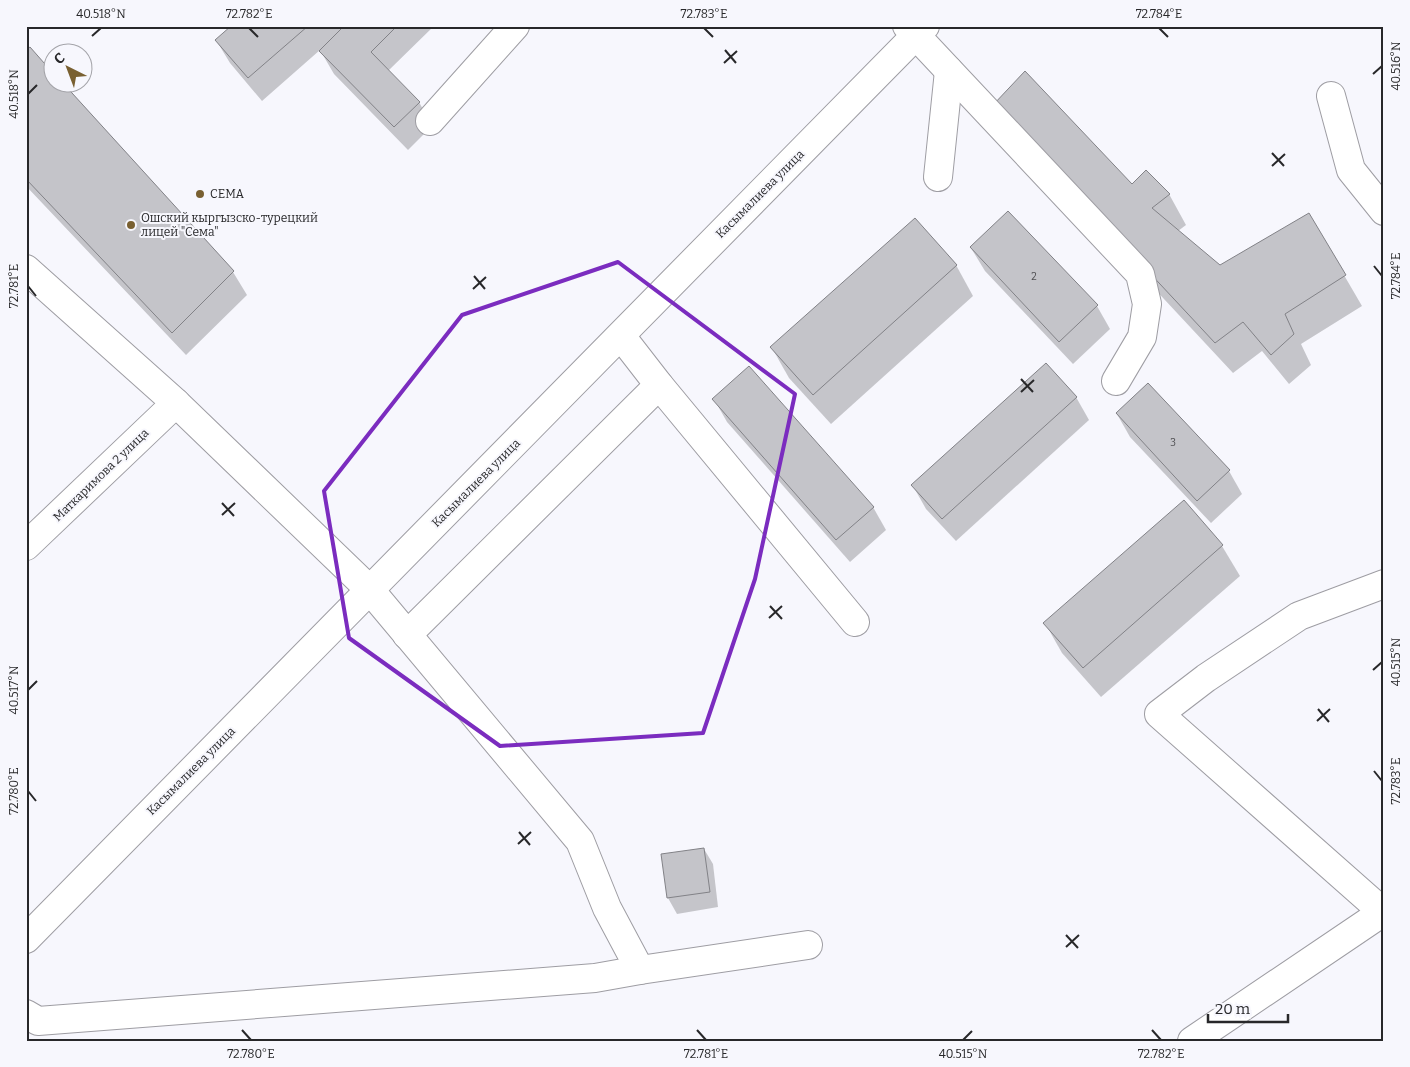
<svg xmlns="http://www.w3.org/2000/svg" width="1410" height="1067" font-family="Bitter,serif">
	<rect width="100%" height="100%" fill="#f7f7fd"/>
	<g fill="#0003">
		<path d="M233,26h201l-46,45 31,31 13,24 -24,24 -74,-76 -14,-24 -58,51 -32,-38 -14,-23z"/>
		<path d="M30,48l22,26v8h9l172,190 14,23 -61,60 -160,-169v-134z"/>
		<path d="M1012,136l120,50 37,8 17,31 -8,6 42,36 89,-52 53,91 -61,38 10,21 -22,19 -27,-33 -29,22z"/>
		<path d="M1008,212l89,94 13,23 -37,35 -88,-93 -14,-23z"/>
		<path d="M956,265l17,31 -142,128 -42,-46 -17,-30z"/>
		<path d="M1076,397l13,23 -133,121 -30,-32 -13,-23z"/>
		<path d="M714,399l159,108 13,23 -36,32 -123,-140z"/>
		<path d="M1117,414l112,57 13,23 -31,29 -81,-86z"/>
		<path d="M1222,546l18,30 -139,121 -39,-44 -17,-30z"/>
		<path d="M704,849l9,15 5,43 -41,7 -9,-16 -6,-43z"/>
	</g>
	<g fill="#c4c4c9" stroke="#828287">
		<path d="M231,26h77l-60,52 -33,-38z"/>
		<path d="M344,26h53l-26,26 49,50 -26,25 -75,-76z"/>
		<path d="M30,47l22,25v10h10l172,189 -62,62 -146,-154v-129z"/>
		<path d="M1025,71l107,113 14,-14 24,24 -18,14 68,57 89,-52 37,62 -61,39 9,20 -23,21 -28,-33 -28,21 -222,-238z"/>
		<path d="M1008,211l90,94 -39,37 -89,-95z"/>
		<path d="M915,218l42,47 -144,130 -43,-48z"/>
		<path d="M1046,363l31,34 -135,122 -31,-34z"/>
		<path d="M749,366l125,141 -38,33 -124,-141z"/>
		<path d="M1148,383l82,87 -33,31 -81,-88z"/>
		<path d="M1184,500l39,45 -140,123 -40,-45z"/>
		<path d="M704,848l6,44 -43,6 -6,-44z"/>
	</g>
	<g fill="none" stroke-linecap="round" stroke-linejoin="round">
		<defs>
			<g id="minor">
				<path d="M907,26l233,248 7,30 -5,33 -26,44"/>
				<path d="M1331,96l20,74 33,41"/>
				<path d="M430,121l85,-95"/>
				<path d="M938,177l11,-106"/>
				<path d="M26,269l150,134 194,187 210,251 27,67 33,62 -45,8 -557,43 -12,-7"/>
				<path d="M621,336l38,49 196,237"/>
				<path d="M26,546l150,-143"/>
				<path d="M407,635l252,-250"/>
				<path d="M26,939l899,-913"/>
				<path d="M640,970l168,-25"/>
				<path d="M1192,1041l191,-129 -224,-198 47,-36 93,-62 85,-32"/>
			</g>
		</defs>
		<use href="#minor" stroke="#9e9da3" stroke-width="30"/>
		<use href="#minor" stroke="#fff" stroke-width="28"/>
	</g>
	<path fill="none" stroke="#7b2cbf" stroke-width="4" stroke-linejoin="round" d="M618,262l177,132 -40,185 -52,154 -203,13 -151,-108 -25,-147 138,-176z"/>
	<path fill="none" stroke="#28282a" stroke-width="2" d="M249,28l9,9M704,28l9,9M1159,28l9,9M92,36l9,-8M725,50l11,13M724,63l13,-12M1373,74l9,-8M28,94l9,-9M1272,153l12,13M1272,166l13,-12M1374,266l8,10M474,276l11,13M28,286l8,10M473,289l13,-12M1021,379l12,13M1021,392l13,-12M222,503l12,13M222,515l13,-12M770,606l12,13M769,618l13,-12M1373,670l9,-8M28,690l9,-9M1318,709l11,13M1317,721l13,-12M1374,771l8,10M28,791l8,10M519,832l11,13M518,844l13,-12M1066,935l12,13M1066,947l13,-12M242,1030l9,10M697,1030l9,10M1152,1030l9,10M963,1040l9,-9"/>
	<g fill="#796031" stroke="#f7f7fd" stroke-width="2">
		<circle cx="200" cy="194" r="5"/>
		<circle cx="131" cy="225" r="5"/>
	</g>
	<g text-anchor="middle" stroke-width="4" stroke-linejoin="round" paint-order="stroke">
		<g font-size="10" fill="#4f4f52">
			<text x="1034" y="280">2</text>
			<text x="1173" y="446">3</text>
		</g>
		<g font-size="12" fill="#28282a" stroke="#f7f7fd" text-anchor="start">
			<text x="210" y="198">СЕМА</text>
			<text x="141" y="222">Ошский кыргызско-турецкий<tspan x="141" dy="14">лицей "Сема"</tspan></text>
		</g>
		<g font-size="12" fill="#28282a" stroke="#f7f7fd">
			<text transform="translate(760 194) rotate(-45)" y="4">Касымалиева улица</text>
			<text transform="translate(101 475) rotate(-44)" y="4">Маткаримова 2 улица</text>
			<text transform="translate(476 483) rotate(-45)" y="4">Касымалиева улица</text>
			<text transform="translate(191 771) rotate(-45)" y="4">Касымалиева улица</text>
		</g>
	</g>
	<rect width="1410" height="1067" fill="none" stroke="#f7f7fd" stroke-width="55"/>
	<g transform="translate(68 68) rotate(318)"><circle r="24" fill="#f7f7fd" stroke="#a4a4a9"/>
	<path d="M0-4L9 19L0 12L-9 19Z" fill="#796031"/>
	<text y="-8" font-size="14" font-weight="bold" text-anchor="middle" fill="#28282a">С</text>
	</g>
	<path d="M1208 1014v8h80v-8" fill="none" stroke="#28282a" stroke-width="2.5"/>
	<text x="1215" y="1014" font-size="15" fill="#28282a" stroke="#f7f7fd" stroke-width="4" paint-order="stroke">20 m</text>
	<rect x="28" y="28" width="1354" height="1012" fill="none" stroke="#28282a" stroke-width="2"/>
	<g font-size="12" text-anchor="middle" fill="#28282a">
		<text x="101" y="18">40.518°N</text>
		<text x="249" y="18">72.782°E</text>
		<text x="704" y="18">72.783°E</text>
		<text x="1159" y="18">72.784°E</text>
		<text transform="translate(1396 66) rotate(-90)" y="4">40.516°N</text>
		<text transform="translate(14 94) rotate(-90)" y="4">40.518°N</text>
		<text transform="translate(1396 276) rotate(-90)" y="4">72.784°E</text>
		<text transform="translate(14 286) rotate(-90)" y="4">72.781°E</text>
		<text transform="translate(1396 662) rotate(-90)" y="4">40.515°N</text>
		<text transform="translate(14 690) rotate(-90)" y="4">40.517°N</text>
		<text transform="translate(1396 781) rotate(-90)" y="4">72.783°E</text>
		<text transform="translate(14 791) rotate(-90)" y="4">72.780°E</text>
		<text x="251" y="1058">72.780°E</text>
		<text x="706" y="1058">72.781°E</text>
		<text x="963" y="1058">40.515°N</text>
		<text x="1161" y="1058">72.782°E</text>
	</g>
</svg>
